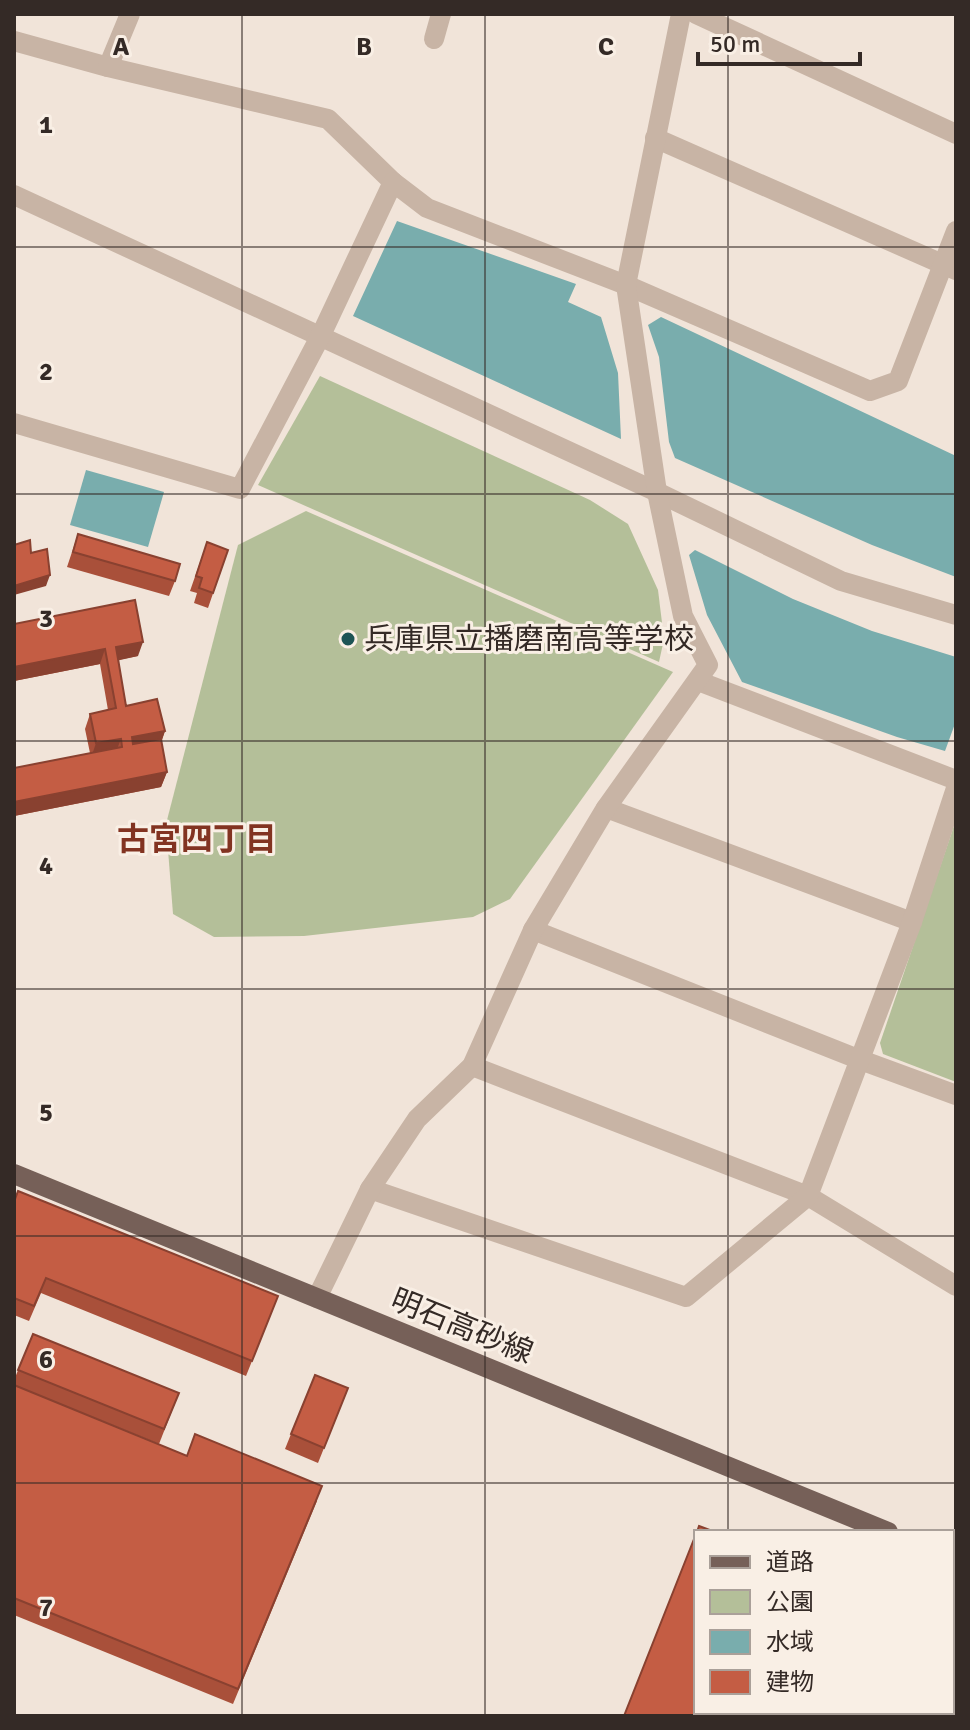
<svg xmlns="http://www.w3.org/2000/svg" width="970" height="1730" font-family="Signika,'Noto Sans JP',sans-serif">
	<rect width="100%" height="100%" fill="#f1e4d9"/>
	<g fill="#b4bf99">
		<path d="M320,376l270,124 38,24 30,66 6,49 -5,23 -401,-177z"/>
		<path d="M306,511l367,161 -163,227 -37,18 -169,19 -90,1 -41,-23 -7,-90 72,-279z"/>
		<path d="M956,820v262l-73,-28 -3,-11z"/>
	</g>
	<g fill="#79adad">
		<path d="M397,221l179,63 -8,18 33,15 17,56 3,66 -268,-123z"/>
		<path d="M661,317l295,139v121l-84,-32 -197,-87 -6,-16 -10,-85 -11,-32z"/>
		<path d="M86,470l78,22 -16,55 -78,-22z"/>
		<path d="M695,550l98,49 79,32 84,26v64l-11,30 -48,-14 -155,-55 -35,-67 -18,-60z"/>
	</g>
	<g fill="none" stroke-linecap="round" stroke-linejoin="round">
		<g stroke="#c8b4a5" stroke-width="20">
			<path d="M696,14l260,120"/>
			<path d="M434,39l7,-25"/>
			<path d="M14,41l94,26 220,52 65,63"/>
			<path d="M108,67l22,-53"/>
			<path d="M655,138l301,132"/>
			<path d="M14,195l643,297 184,89 115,34"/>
			<path d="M14,423l226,66 81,-154 72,-153 34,26 199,77 244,106 28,-10 58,-150"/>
			<path d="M698,681l258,99"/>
			<path d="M606,808l306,114"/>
			<path d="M533,930l325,129 98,36"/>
			<path d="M472,1066l336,130 148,90"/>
			<path d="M370,1189l316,108 122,-101 104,-274 44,-134"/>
			<path d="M317,1298l53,-109 47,-70 55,-53 61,-136 73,-122 102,-143 -25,-49 -26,-124 -31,-207 55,-271"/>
		</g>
		<g stroke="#766058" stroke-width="20">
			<path d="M14,1174l874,358"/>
			<path d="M952,1558l4,2"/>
		</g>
	</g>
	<g fill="#a9503a">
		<path d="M78,534l97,47 -6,15 -102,-29z"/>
		<path d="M207,542l21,8 -20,58 -14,-5 3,-10 -7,-2z"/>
		<path d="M14,624l124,32 -20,4 8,46 39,25 -4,11 6,30 -6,15 -147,29v-48l76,-15 -5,-24 5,-15 18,-4 -8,-46 -86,17z"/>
		<path d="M14,1202l264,94 -32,80 -205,-83 -12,28 -15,-6z"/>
		<path d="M33,1334l146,59 -20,51 -145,-59v-5z"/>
		<path d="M14,1385l173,71 130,45 -84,203 -219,-89z"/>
		<path d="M342,1403l-24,60 -33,-14 6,-15z"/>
	</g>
	<g fill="#894130">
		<path d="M50,575l-4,11 -32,9v-9z"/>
		<path d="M143,642l-5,14 -27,6 5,-15z"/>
		<path d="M105,649l-5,15 -86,17v-14z"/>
		<path d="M165,731l-5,15 -34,5 6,-14z"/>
		<path d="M121,739l-6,15 -24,4 5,-15z"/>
		<path d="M167,772l-6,15 -147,29v-14z"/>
	</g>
	<g fill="#c45d44" stroke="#894130" stroke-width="2">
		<path d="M78,534l102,30 -5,17 -102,-29z"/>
		<path d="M30,540l1,13 16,-4 3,26 -36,11v-41z"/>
		<path d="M207,542l21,8 -15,43 -14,-5 3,-10 -6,-2z"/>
		<path d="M135,600l8,42 -27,5 10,59 31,-7 8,32 -33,6 1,7 28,-5 6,33 -153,30v-34l108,-21 -1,-8 -25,4 -6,-29 26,-6 -11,-59 -91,18v-43z"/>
		<path d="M18,1191l260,105 -26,65 -206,-83 -12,28 -20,-8v-96z"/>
		<path d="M33,1334l146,59 -15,36 -146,-59z"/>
		<path d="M315,1375l33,13 -24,60 -33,-14z"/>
		<path d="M14,1385l173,71 8,-22 127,52 -84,203 -224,-91z"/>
		<path d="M699,1526l16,6h-18z"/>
		<path d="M696,1534v178h5l-1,4h-76z"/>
		<path d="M952,1637l4,2v15l-4,10z"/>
		<path d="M784,1712h149l-1,4h-150z"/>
	</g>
	<path fill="none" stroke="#342a26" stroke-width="2" stroke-opacity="0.55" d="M242,14v1702M485,14v1702M728,14v1518M14,247h942M14,494h942M14,741h942M14,989h942M14,1236h942M14,1483h942M728,1712v4"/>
	<circle fill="#1d5455" stroke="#f9efe5" stroke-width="3" cx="348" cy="639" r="8"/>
	<g text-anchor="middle" stroke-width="6" stroke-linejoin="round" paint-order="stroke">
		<g font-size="30" fill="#342a26" stroke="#f9efe5" text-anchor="start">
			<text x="364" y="649">兵庫県立播磨南高等学校</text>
		</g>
		<g font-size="30" fill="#342a26" stroke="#f9efe5">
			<text transform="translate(462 1326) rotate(22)" y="10">明石高砂線</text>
		</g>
		<g font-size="32" font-weight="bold" fill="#823321" stroke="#f9efe5">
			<text x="197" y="850">古宮四丁目</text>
		</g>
	</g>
	<g font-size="26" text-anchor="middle" font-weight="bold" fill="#342a26" stroke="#f9efe5" stroke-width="6" stroke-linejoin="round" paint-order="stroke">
		<text x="121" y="55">A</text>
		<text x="364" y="55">B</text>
		<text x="606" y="55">C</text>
		<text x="46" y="133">1</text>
		<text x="46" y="380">2</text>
		<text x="46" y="627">3</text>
		<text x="46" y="874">4</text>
		<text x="46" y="1121">5</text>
		<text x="46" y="1368">6</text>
		<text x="46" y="1616">7</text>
	</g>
	<rect width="970" height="1730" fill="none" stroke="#342a26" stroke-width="32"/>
	<rect x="694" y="1530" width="260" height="184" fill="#f9efe5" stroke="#aaa099" stroke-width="2"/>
	<rect x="710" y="1556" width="40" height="12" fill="#766058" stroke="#aaa099" stroke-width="2"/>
	<text x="766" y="1570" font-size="24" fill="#342a26">道路</text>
	<rect x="710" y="1590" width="40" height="24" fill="#b4bf99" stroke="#aaa099" stroke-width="2"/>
	<text x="766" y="1610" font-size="24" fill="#342a26">公園</text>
	<rect x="710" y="1630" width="40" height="24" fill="#79adad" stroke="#aaa099" stroke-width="2"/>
	<text x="766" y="1650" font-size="24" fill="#342a26">水域</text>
	<rect x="710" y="1670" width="40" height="24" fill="#c45d44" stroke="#aaa099" stroke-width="2"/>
	<text x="766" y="1690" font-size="24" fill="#342a26">建物</text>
	<path d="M698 52v12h162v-12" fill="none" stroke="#342a26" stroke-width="4"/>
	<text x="710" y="52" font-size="24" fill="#342a26" stroke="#f9efe5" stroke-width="6" paint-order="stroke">50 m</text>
</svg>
